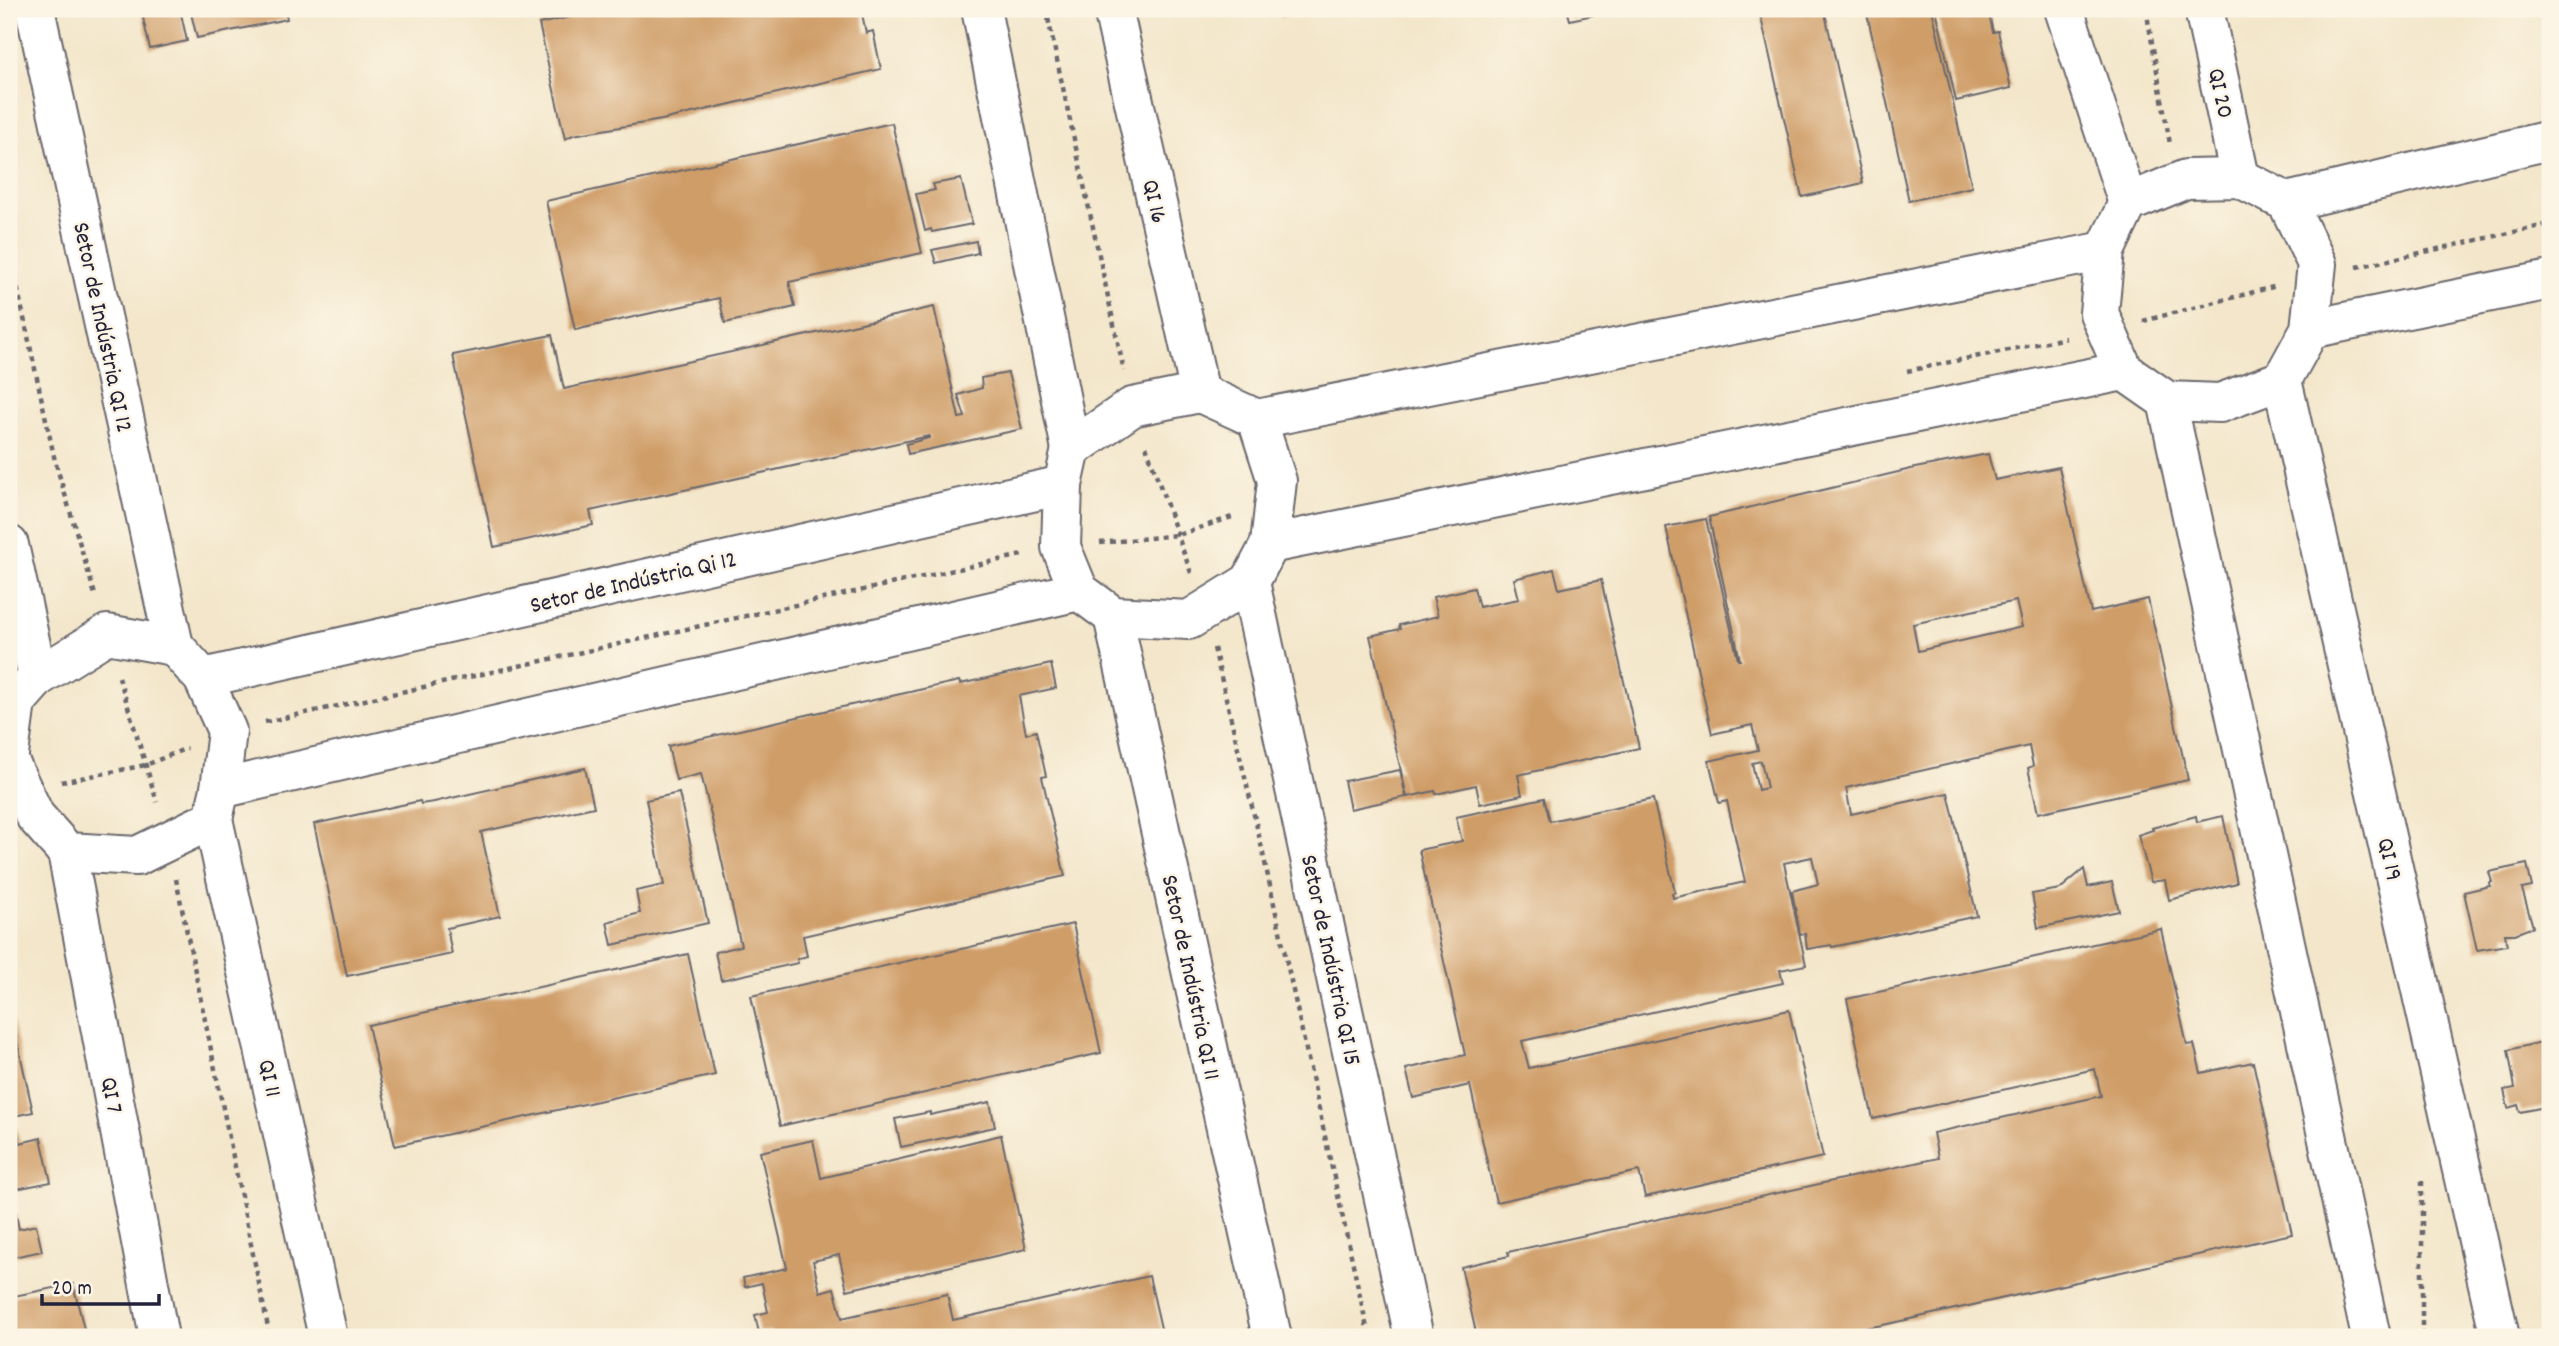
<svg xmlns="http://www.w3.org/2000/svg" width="2559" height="1346" font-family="Dekko,sans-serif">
	<rect width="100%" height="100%" fill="#fcf5e5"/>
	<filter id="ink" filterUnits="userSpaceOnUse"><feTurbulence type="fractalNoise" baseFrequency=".0143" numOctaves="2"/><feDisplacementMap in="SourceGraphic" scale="14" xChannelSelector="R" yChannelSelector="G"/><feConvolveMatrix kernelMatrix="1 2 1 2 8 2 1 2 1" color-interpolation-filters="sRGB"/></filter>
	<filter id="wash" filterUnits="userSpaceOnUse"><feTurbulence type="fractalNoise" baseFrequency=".00686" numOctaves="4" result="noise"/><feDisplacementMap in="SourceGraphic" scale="28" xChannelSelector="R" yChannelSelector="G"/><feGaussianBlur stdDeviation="1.57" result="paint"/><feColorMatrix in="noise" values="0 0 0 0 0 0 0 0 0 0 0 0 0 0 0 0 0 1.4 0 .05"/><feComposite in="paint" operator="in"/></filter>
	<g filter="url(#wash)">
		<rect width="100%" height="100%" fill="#f3e6ca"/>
		<g id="blocks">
			<g fill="#cf9d68" fill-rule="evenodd">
				<path d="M141,9h39l7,32 -37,8z"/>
				<path d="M190,9h95l2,10 -90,19z"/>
				<path d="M597,9h264l5,24 7,-2 8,38 -219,51 -89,15 -8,4 -26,-115 58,-13z"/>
				<path d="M1278,9h32v1l-30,7z"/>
				<path d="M1567,9h49v1l-46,10z"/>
				<path d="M1759,9h65l39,174 -61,14z"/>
				<path d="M1866,9h41v3l25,-3 40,178 -63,14z"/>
				<path d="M1936,9h52l5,23 5,-1 13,57 -55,13z"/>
				<path d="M892,123l30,130 -133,29 6,25 -70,16 -6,-25 -144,32 -29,-129z"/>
				<path d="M961,179l11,45 -40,8 -1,-3 -6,2 -9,-37 19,-4 -2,-6z"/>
				<path d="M976,241l2,12 -42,10 -4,-13z"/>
				<path d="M934,307l25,111 6,-1 -7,-22 24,-7 -1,-10 27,-5 14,56 -114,25 -2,-10 23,-6v-2l-290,64 -49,11 3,14 -99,22 -41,-192 99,-20 12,54z"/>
				<path d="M1988,454l7,26 64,-13 32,145 57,-13 40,181 -150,33 -10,-45 5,-2 -4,-20 -183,42 5,26 97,-21 29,123 -145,31 -1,-2 -24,4 -2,-16 -5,1 -8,-43 26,-7 -6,-27 -28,6 22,102 -26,5 3,13 -261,58 7,27 260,-58 34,147 -178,40 -6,-26 -143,31 -26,-117 -57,13 -7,-29 59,-14 -46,-205 43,-9 -6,-24 88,-19 6,23 103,-22 22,93 -3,1 1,5 72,-16 -18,-81 -8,2 -10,-42 49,-11 -6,-25 -40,9 -46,-207 40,-8 32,141h2l-31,-143 206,-49zM2016,601l6,26 -104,24 -5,-27zM1761,761l6,27 -9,2 -6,-27z"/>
				<path d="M1554,569l5,20 42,-9 38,168 -121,27 4,20 -42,9 -4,-19 -40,9 -1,-3 -28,6 -37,-161 30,-7 -1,-4 39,-9 -5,-19 41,-9 5,19 40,-8 -5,-20z"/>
				<path d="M1051,664l5,24 -37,8 7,38 10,-3 10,45 -4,1 23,99 -262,60 4,20 -10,3 1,4 -77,17 -6,-28 26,-6 -23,-102 -17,-70 -25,6 -8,-34 291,-65 1,3z"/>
				<path d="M585,768l9,39 -113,25 19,84 -53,12 5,26 -105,22 -33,-152 106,-23 1,3 13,-2z"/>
				<path d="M1400,770l6,27 -56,12 -6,-28z"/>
				<path d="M679,793l29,130 -96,22 -5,-23 33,-9 -4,-22 28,-6 -18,-85z"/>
				<path d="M2196,816l1,6 26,-6 14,67 -68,17 -4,-20 -14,2 -13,-47 15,-5 -1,-2z"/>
				<path d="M2527,864l5,23 -10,2 11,38 -18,7h-10l2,11 -30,5 -13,-58 26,-6 -1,-3 3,-1 -3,-10z"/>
				<path d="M2084,869l4,18 24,-5 7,29 -81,17 -6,-34 28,-5z"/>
				<path d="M1073,924l28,129 -321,73 -29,-130z"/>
				<path d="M2161,929l26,116 7,-1 7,29 52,-11 39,172 -409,91 -30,5 -1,-1 -39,8h-336l-16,-70 48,-11 -1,-4 430,-94 -5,-25 168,-37 -6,-27 -222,50 -26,-120z"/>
				<path d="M688,954l27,121 -320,71 -27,-121z"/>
				<path d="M9,1004l24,108 -19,4 6,27 21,-5 10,44 -40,8 8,39 17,-4 6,26 -33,7z"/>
				<path d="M2550,1040v66l-30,6 -2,-7 -10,3 -4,-18 11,-2 -7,-38z"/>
				<path d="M990,1102l5,25 -94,20 -6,-28 35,-7v3z"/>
				<path d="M1001,1135l25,114 -179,41 -8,-35 -26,6 7,31 14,-4 8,30 105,-24 6,26 196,-44 14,61h-360l-1,-3 -30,3 -2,-6 -11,2 -4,-18 13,-3 -6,-29 -17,4 -2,-9 44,-10 -27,-116 53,-12 8,38z"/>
				<path d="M73,1284l13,53h-77v-40z"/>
			</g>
		</g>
	</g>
	<g filter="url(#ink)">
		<use href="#blocks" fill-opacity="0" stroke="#6b676d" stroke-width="2"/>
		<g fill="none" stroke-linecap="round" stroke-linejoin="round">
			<defs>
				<g id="minor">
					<path d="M35,9l139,637"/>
					<path d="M981,9l90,440"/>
					<path d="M1113,9l87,384"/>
					<path d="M2064,9l64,194"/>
					<path d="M2204,9l36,169"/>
					<path d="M2287,202l263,-62"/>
					<path d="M2310,329l7,-65 -30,-62 -47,-24 -54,1 -58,24 -23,48 -6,62 25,58 43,30 53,2 62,-23 28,-51 240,-49"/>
					<path d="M2282,380l218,957"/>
					<path d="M1200,393l57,26 20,62 -7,63 -20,38 -61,38 -76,-4 -34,-25 -18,-44 2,-62 8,-36 61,-42z"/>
					<path d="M2167,401l204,936"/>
					<path d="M1257,419l848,-168"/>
					<path d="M1270,544l854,-173"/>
					<path d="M9,545l29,132"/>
					<path d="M1250,582l164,755"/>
					<path d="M1113,616l159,721"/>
					<path d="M203,678l860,-193"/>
					<path d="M9,754l7,-52 22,-25 69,-43 67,12 29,32 24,53 -7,58 -7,30 -76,37 -70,-4 -32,-36 -26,-55"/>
					<path d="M220,789l859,-198"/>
					<path d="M213,819l115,518"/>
					<path d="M67,852l92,485"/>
				</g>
			</defs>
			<use href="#minor" stroke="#6b676d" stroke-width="42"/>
			<g stroke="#6b676d" stroke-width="4.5" stroke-dasharray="5 5" stroke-linecap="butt">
				<path d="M1046,9l78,362"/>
				<path d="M2146,9l24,135"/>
				<path d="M9,249l46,212 41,137"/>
				<path d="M2357,267l193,-43"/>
				<path d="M2143,321l134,-35"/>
				<path d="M1907,371l159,-33"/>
				<path d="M1146,446l45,127"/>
				<path d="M1100,543l78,-8 57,-19"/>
				<path d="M1214,648l46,192 109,497"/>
				<path d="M119,677l38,125"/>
				<path d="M265,722l757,-167"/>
				<path d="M61,782l85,-17 41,-17"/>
				<path d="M176,879l94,458"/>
				<path d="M2422,1181v156"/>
			</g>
			<use href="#minor" stroke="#fff" stroke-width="38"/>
		</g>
	</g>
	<g text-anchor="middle" stroke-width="5" stroke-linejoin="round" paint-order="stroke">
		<g font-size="24" fill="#22223b" stroke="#fcf5e5">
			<text transform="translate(2222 93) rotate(78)" y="8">QI 20</text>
			<text transform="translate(1156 201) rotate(77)" y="8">QI 16</text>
			<text transform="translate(104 327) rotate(78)" y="8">Setor de Indústria QI 12</text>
			<text transform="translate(633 581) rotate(-13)" y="8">Setor de Indústria Qi 12</text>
			<text transform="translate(2391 859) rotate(77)" y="8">QI 19</text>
			<text transform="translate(1332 960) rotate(78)" y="8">Setor de Indústria QI 15</text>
			<text transform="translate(1192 977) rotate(78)" y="8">Setor de Indústria QI 11</text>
			<text transform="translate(271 1078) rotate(78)" y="8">QI 11</text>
			<text transform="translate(113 1095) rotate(79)" y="8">QI 7</text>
		</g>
	</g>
	<rect width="2559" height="1346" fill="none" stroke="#fcf5e5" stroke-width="35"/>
	<path d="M42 1294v10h117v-10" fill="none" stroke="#22223b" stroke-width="3.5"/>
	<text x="52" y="1294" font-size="21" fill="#22223b" stroke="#fcf5e5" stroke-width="5" paint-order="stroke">20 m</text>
</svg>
